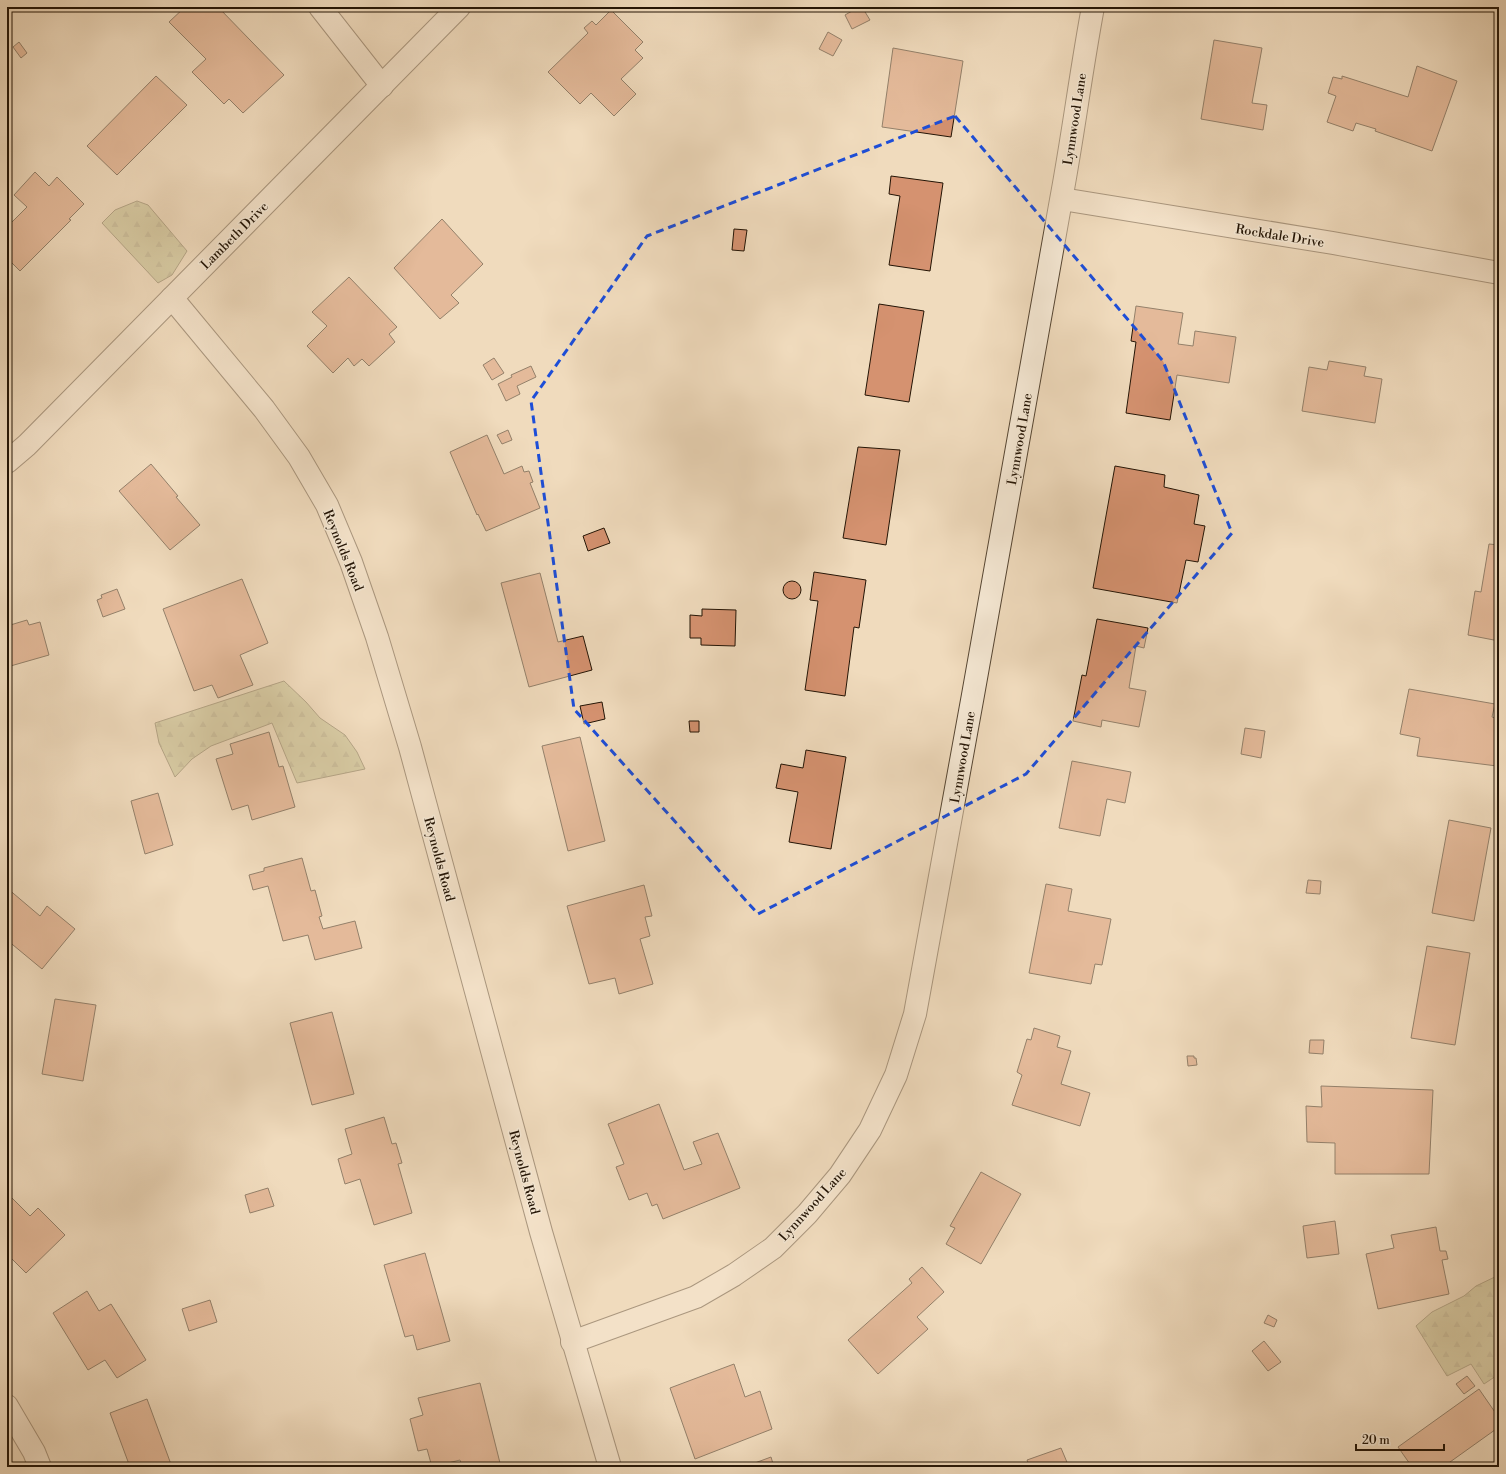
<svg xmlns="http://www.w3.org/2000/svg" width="1506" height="1474" font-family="'Libre Bodoni',serif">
	<defs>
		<pattern id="forest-firs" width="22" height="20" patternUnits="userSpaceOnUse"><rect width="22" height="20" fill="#bfbe8d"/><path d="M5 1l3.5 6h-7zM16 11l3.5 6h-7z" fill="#a4a278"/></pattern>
	</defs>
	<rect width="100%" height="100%" fill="#f0dbbd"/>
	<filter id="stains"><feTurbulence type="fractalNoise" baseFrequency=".005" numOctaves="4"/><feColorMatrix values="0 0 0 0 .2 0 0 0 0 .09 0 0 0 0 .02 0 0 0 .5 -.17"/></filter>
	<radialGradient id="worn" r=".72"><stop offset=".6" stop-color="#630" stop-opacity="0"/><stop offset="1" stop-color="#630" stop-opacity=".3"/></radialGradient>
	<g fill="url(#forest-firs)" stroke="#716949">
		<path d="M137,201l11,4 39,46 -15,24 -14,8 -56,-60 13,-13z"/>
		<path d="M284,681l22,21 14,16 25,17 12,17 8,17 -68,14 -25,-60 -61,23 -19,13 -17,18 -16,-34 -4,-20z"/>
		<path d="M1499,1275v46l-1,1 1,4v48l-15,10 -13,-20 -24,12 -31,-50 16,-14 32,-16 12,-10z"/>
	</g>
	<g fill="#d59270" stroke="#231405">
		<path d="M185,7h33l66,68 -41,38 -14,-14 -5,5 -32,-32 14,-13 -37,-37z"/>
		<path d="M859,7h3l8,13 -18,9 -7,-14z"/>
		<path d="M611,10l32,32 -8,8 8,8 -22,21 15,15 -22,22 -23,-23 -11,11 -32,-32 40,-39 -4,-5 8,-7 4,4z"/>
		<path d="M828,32l14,8 -9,16 -14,-7z"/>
		<path d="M1214,40l48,8 -10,55 15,2 -4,25 -62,-11z"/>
		<path d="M19,42l8,11 -6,5 -8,-11z"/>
		<path d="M893,48l70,13 -12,76 -69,-10z"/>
		<path d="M1417,66l40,15 -25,70 -57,-20 1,-2 -20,-6 -3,8 -26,-9 9,-26 -8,-3 5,-16 9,2v-3l66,21z"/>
		<path d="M156,76l31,29 -70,70 -30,-29z"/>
		<path d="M35,172l14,14 8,-9 27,27 -15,15 2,1 -51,51 -13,-13v-31l20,-20 -13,-12z"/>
		<path d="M891,176l52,7 -13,88 -41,-6 11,-69 -11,-2z"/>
		<path d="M442,219l41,45 -32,31 8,8 -19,16 -46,-51z"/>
		<path d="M734,229l13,1 -3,21 -12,-1z"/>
		<path d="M349,277l48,50 -8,7 6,8 -26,24 -7,-7 -8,7 -6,-8 -15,15 -26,-27 20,-20 -15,-14z"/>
		<path d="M879,304l45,7 -15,91 -44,-7z"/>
		<path d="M1136,306l47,7 -5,31 15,2 2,-15 41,6 -7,46 -52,-8 -7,45 -44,-7 10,-71 -5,-1z"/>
		<path d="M494,358l10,15 -12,7 -9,-15z"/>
		<path d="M1329,361l37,6 -2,9 18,3 -7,44 -73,-12 7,-44 18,3z"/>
		<path d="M531,366l5,11 -19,9 3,8 -14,7 -8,-17 14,-7 -1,-2z"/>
		<path d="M508,430l4,10 -10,4 -5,-9z"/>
		<path d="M487,435l17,39 18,-8 2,6 5,-1 4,11 -3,1 10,25 -54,23 -8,-17 -1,1 -27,-63z"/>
		<path d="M1499,439v19l-3,-1z"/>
		<path d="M858,447l42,3 -14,95 -43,-7z"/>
		<path d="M151,464l27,32 -2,1 24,28 -30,25 -51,-59z"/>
		<path d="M1115,466l50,9 -1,12 35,8 -5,29 11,2 -7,36 -12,-2 -9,43 -84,-15z"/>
		<path d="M604,528l6,15 -22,8 -5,-15z"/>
		<path d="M1489,544l10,1v96l-31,-6 7,-44 6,1z"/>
		<path d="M814,572l52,8 -7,48 -5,-1 -9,69 -40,-6 13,-89 -8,-1z"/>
		<path d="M540,573l18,69 25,-6 9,34 -63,17 -28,-104z"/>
		<path d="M242,579l26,64 -28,12 13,30 -35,13 -6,-13 -18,6 -31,-82z"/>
		<circle cx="792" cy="590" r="9"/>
		<path d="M117,589l8,20 -22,8 -6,-17 5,-2 -1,-3z"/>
		<path d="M702,609l34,1 -1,36 -34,-1v-7h-11v-23l12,1z"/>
		<path d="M1097,619l51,9 -4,20 -8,-2 -7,42 17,3 -7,36 -37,-7 -1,7 -28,-6 9,-46 4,1z"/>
		<path d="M27,620l2,5 11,-3 9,33 -42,12v-41z"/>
		<path d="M1409,689l86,15 -3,13 7,2v37l-2,10 -80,-10 3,-18 -20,-4z"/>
		<path d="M602,702l3,17 -21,5 -4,-18z"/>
		<path d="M689,721h10v11h-9z"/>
		<path d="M1245,728l20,3 -4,27 -20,-4z"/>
		<path d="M269,732l10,35 4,-1 12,41 -43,13 -4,-15 -16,5 -16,-51 17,-5 -3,-10z"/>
		<path d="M580,737l25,104 -37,10 -26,-105z"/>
		<path d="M806,750l40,7 -15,92 -42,-7 9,-50 -22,-4 5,-24 22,4z"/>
		<path d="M1072,761l59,11 -6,31 -18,-4 -7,37 -41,-8z"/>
		<path d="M158,793l15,52 -28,9 -14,-53z"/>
		<path d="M1449,820l42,8 -17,93 -42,-8z"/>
		<path d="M302,858l9,33 4,-1 7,26 -3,1 4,12 32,-8 7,27 -47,12 -7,-25 -25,6 -15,-55 -15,4 -4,-15 15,-4v-3z"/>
		<path d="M1308,880l13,1 -1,13 -14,-1z"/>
		<path d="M1046,884l26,5 -4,22 43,8 -9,46 -7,-1 -4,20 -62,-11z"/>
		<path d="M644,885l8,31 -7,1 5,19 -10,3 13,45 -34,10 -4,-16 -26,6 -22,-78z"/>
		<path d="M7,888l33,28 7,-10 28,23 -33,40 -35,-29z"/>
		<path d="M1427,946l43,7 -15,92 -44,-7z"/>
		<path d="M55,999l41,6 -13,76 -41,-7z"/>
		<path d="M332,1012l22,82 -42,11 -22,-82z"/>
		<path d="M1034,1028l26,8 -3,11 14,4 -10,33 29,9 -10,33 -68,-21 10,-30 -5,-3 10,-33 4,1z"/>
		<path d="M1310,1040h14l-1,14 -14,-1z"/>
		<path d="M1187,1056h7v2h2l1,7 -9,1z"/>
		<path d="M1321,1086l112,4 -4,84h-94v-31l-28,-1 -1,-36 16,1z"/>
		<path d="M659,1104l25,66 18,-6 -9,-22 25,-9 22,55 -77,31 -6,-15 -5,2 -5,-13 -18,7 -13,-33 8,-3 -16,-40z"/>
		<path d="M384,1117l8,27 4,-1 6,20 -4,1 14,49 -38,12 -14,-46 -15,5 -7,-25 14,-5 -7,-25z"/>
		<path d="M981,1172l40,22 -40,70 -35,-20 9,-16 -5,-2z"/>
		<path d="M268,1188l6,18 -24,7 -5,-18z"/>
		<path d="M8,1194l22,22 8,-8 27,27 -39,38 -19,-19v-59z"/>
		<path d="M1335,1221l4,33 -32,4 -4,-32z"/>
		<path d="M1436,1227l4,24h6l2,8 -6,1 7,34 -71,15 -12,-55 28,-6 -3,-13z"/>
		<path d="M425,1253l25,88 -33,9 -4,-15 -8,2 -21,-72z"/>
		<path d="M922,1267l22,25 -27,25 11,12 -50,45 -30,-34 64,-57 -3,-4z"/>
		<path d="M87,1291l12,20 12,-7 35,56 -29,18 -12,-18 -17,10 -35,-57z"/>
		<path d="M210,1300l7,22 -28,9 -7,-22z"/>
		<path d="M1268,1315l9,5 -3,7 -10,-4z"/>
		<path d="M1264,1341l17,21 -13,9 -16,-20z"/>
		<path d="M734,1364l11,33 15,-6 12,38 -77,30 -25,-71z"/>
		<path d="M1467,1376l8,10 -11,8 -8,-10z"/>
		<path d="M480,1383l21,84h-39l-2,-7 -28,7 -5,-18 -9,2 -8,-32 13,-4 -5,-17z"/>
		<path d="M1479,1389l20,29v9l-56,40h-31l-14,-20z"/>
		<path d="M147,1399l25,68h-42l-20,-54z"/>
		<path d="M1061,1448l8,19h-39l-3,-7z"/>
		<path d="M771,1457l3,10h-30z"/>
	</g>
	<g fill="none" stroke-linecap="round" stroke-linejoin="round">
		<defs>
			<g id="minor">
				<path d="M320,7l62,79"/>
				<path d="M1062,199l271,44 166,30"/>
				<path d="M172,298l92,111 35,48 28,48 24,57 26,75 33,110 131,485 69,235"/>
				<path d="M7,462l20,-17 432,-438"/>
				<path d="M572,1342l124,-45 38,-22 39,-27 34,-34 33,-39 30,-45 26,-55 19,-61c50,-271 98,-543 146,-814 12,-64 20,-129 32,-193"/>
				<path d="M7,1406l27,46 6,15"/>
			</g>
		</defs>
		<use href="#minor" stroke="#564633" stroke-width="24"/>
		<use href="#minor" stroke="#f5e8d4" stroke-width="22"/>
	</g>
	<path d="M0 0H1506V1474H0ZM955,116l208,245 69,172 -206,241 -268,140 -184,-205 -43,-308 116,-165z" fill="#f0dbbd" fill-opacity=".55" fill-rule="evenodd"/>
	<path fill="none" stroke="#1d4ed8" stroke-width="3" stroke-dasharray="8 5" stroke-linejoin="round" d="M955,116l208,245 69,172 -206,241 -268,140 -184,-205 -43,-308 116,-165z"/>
	<g text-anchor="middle" stroke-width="3" stroke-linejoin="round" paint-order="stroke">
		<g font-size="13" fill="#231405" stroke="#f5e8d4">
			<text transform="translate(1074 119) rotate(-81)" y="5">Lynnwood Lane</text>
			<text transform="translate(234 235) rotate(-45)" y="5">Lambeth Drive</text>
			<text transform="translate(1280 235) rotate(9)" y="5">Rockdale Drive</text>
			<text transform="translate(1019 439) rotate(-80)" y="5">Lynnwood Lane</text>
			<text transform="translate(344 550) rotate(68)" y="5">Reynolds Road</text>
			<text transform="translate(962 757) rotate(-80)" y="5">Lynnwood Lane</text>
			<text transform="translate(440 859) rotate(75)" y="5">Reynolds Road</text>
			<text transform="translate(525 1172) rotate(75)" y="5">Reynolds Road</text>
			<text transform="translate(812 1204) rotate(-48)" y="5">Lynnwood Lane</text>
		</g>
	</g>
	<rect width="1506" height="1474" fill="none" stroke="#f0dbbd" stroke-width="24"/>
	<rect x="8" y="8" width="1490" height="1458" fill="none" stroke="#231405" stroke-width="2"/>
	<rect x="12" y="12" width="1482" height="1450" fill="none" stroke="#231405"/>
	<path d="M1356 1444v6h88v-6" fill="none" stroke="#231405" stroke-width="2"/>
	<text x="1362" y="1444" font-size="12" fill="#231405" stroke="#f5e8d4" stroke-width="3" paint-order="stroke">20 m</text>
	<rect width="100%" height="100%" filter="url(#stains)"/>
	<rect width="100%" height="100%" fill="url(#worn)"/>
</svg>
